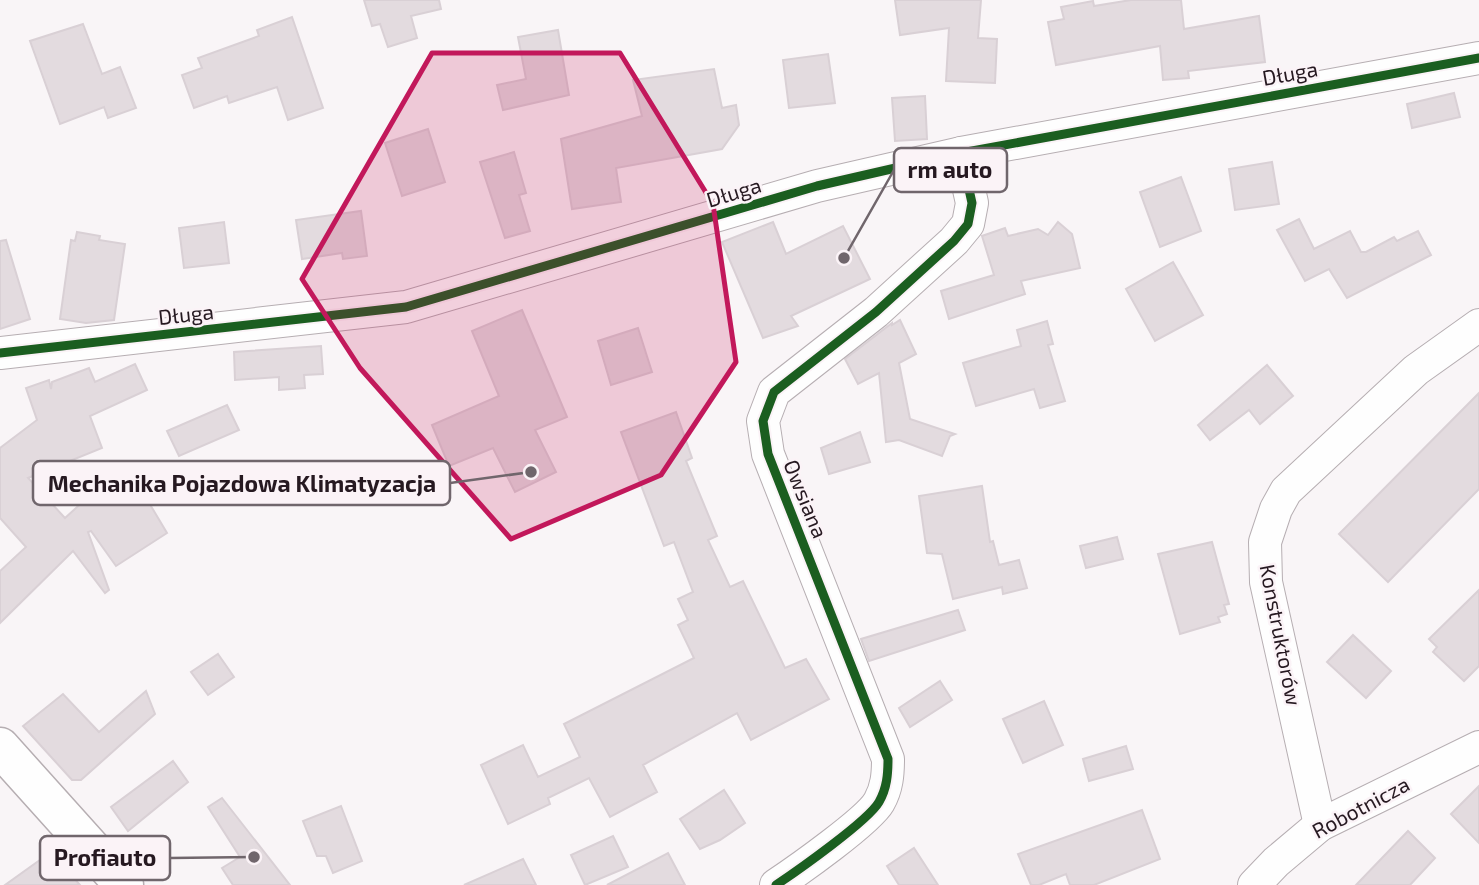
<svg xmlns="http://www.w3.org/2000/svg" width="1479" height="885" font-family="'Exo 2',sans-serif">
	<rect width="100%" height="100%" fill="#f9f5f7"/>
	<g fill="#e3dbdf" stroke="#d9d0d5" stroke-width="2">
		<path d="M364,0h75l2,9 -30,7 6,22 -29,9 -8,-23 -8,2z"/>
		<path d="M895,0h86l-3,38 19,1 -2,44 -49,-2 3,-53 -49,7z"/>
		<path d="M1131,0h50l3,29 75,-13 6,46 -77,9 1,7 -26,2 -3,-34 -104,19 -8,-43 16,-3 -3,-12 32,-6 1,5z"/>
		<path d="M292,17l31,91 -35,12 -11,-33 -48,16 -2,-7 -33,12 -12,-33 20,-7 -4,-10 61,-22 -2,-6z"/>
		<path d="M83,24l19,50 18,-7 16,41 -28,10 -4,-11 -44,17 -30,-83z"/>
		<path d="M558,30l11,65 -66,15 -6,-25 29,-6 -8,-42z"/>
		<path d="M828,54l7,49 -46,5 -6,-48z"/>
		<path d="M714,69l8,39 14,-3 3,20 -17,24 -106,19 5,34 -49,7 -11,-70 81,-23 -9,-36z"/>
		<path d="M1454,93l6,24 -48,11 -5,-24z"/>
		<path d="M925,96l2,43 -32,2 -3,-43z"/>
		<path d="M428,129l17,53 -43,14 -17,-53z"/>
		<path d="M514,152l12,41 -7,2 11,36 -25,7 -25,-76z"/>
		<path d="M1272,162l7,42 -44,6 -6,-41z"/>
		<path d="M1181,177l20,54 -41,16 -20,-55z"/>
		<path d="M361,211l6,45 -24,3 -1,-6 -40,6 -6,-39z"/>
		<path d="M1299,219l15,30 36,-18 11,21h5l28,-15 3,4 21,-10 13,24 -84,43 -18,-29 -24,12 -28,-51z"/>
		<path d="M224,222l5,41 -45,5 -5,-40z"/>
		<path d="M773,222l13,32 57,-28 27,53 -79,37 7,10 -35,12 -41,-96z"/>
		<path d="M1058,222l14,12 8,34 -59,13 4,13 -76,25 -8,-28 53,-16 -12,-39 23,-8 3,8 30,-7 10,6z"/>
		<path d="M77,232l23,4 -1,4 26,4 -11,76 -28,3 -26,-4 11,-79 4,1z"/>
		<path d="M6,240l24,79 -30,10v-88z"/>
		<path d="M1173,262l30,53 -48,26 -29,-52z"/>
		<path d="M522,310l45,107 -32,13 21,42 -41,20 -22,-44 -44,18 -17,-41 67,-29 -27,-65z"/>
		<path d="M900,320l16,34 -17,9 11,56 45,15 -5,2 -8,20 -43,-16 -13,2 -7,-69 -21,11 -13,-25 47,-36v2z"/>
		<path d="M1047,321l6,23 -5,1 17,56 -25,7 -6,-19 -58,17 -13,-43 58,-17 -4,-16z"/>
		<path d="M638,328l14,44 -41,13 -13,-44z"/>
		<path d="M321,346l2,28 -19,1 1,13 -26,2v-13l-44,3 -1,-28z"/>
		<path d="M135,364l12,26 -57,26 12,32 -74,30 37,40 56,-51 21,24 25,42 -51,33 -25,-35 -3,1 21,58 -4,3 -32,-42 -73,72v-52l26,-24 -26,-29v-70l37,-28 -11,-32 23,-8 2,9 1,-7 37,-14 6,14z"/>
		<path d="M1267,365l26,31 -33,28 -11,-14 -39,30 -12,-15z"/>
		<path d="M1479,393v96l-91,93 -49,-48z"/>
		<path d="M227,405l12,25 -60,26 -12,-25z"/>
		<path d="M676,412l16,46 -6,3 31,75 -9,4 22,47 13,-6 42,87 21,-9 23,40 -78,41 -14,-27 -94,52 14,27 -47,25 -21,-39 -41,20 2,6 -42,20 -27,-59 42,-20 15,32 42,-20 -16,-33 130,-66 -16,-33 10,-5 -10,-21 15,-7 -19,-50 -10,4 -43,-114z"/>
		<path d="M860,432l10,30 -41,12 -8,-26z"/>
		<path d="M982,486l8,56 3,-1 6,24 20,-5 8,28 -24,6 -1,-7 -49,12 -11,-45 -15,-1 -8,-57z"/>
		<path d="M1117,537l6,22 -37,9 -6,-22z"/>
		<path d="M1212,542l17,62 -5,1 3,9 -9,3 2,5 -40,12 -22,-80z"/>
		<path d="M1479,590v76l-15,15 -31,-29 4,-5 -8,-8z"/>
		<path d="M958,610l7,20 -96,31 -8,-22z"/>
		<path d="M1353,635l38,36 -25,27 -39,-36z"/>
		<path d="M218,654l16,23 -26,18 -17,-23z"/>
		<path d="M940,681l12,19 -42,27 -11,-19z"/>
		<path d="M146,691l9,23 -74,66h-9l-49,-54 40,-32 36,38z"/>
		<path d="M1044,701l19,44 -40,18 -20,-44z"/>
		<path d="M1126,746l7,23 -44,12 -6,-22z"/>
		<path d="M173,761l15,21 -60,49 -17,-24z"/>
		<path d="M1479,786v57l-28,-29z"/>
		<path d="M724,790l21,33 -25,17 -20,9 -20,-30z"/>
		<path d="M222,798l68,87h-57l-11,-17 18,-11 -32,-50z"/>
		<path d="M341,806l21,55 -29,12 -7,-17h-9l-14,-35z"/>
		<path d="M1142,810l18,49 -66,26h-24l-4,-11 -27,11h-8l-13,-31z"/>
		<path d="M1408,831l27,27 -25,27h-54z"/>
		<path d="M613,836l15,31 -43,18 -14,-30z"/>
		<path d="M914,848l24,37h-39l-12,-19z"/>
		<path d="M51,852l29,33h-75z"/>
		<path d="M668,853l17,32h-78z"/>
		<path d="M523,859l13,26h-72z"/>
	</g>
	<g fill="none" stroke-linecap="round" stroke-linejoin="round">
		<defs>
			<g id="minor">
				<path d="M0,353l406,-46 411,-121 144,-33 518,-95"/>
				<path d="M1320,825l-54,-243 -1,-40 11,-33 10,-18 130,-121 63,-45"/>
				<path d="M776,885c21,-14 92,-64 103,-83 8,-14 9,-28 9,-43l-120,-305 -5,-33 11,-29 102,-80 78,-71 14,-17 4,-21 -11,-50"/>
				<path d="M1254,885l22,-23 44,-37 159,-78"/>
			</g>
			<path id="tertiary" d="M0,747l124,138"/>
		</defs>
		<use href="#minor" stroke="#b6aeb2" stroke-width="34"/>
		<use href="#tertiary" stroke="#b6aeb2" stroke-width="41"/>
		<use href="#minor" stroke="#fefefe" stroke-width="32"/>
		<use href="#tertiary" stroke="#fefefe" stroke-width="38"/>
		<defs>
			<g id="cycleway">
				<path d="M0,353l406,-46 411,-121 144,-33 518,-95"/>
				<path d="M776,885c21,-14 92,-64 103,-83 8,-14 9,-28 9,-43l-120,-305 -5,-33 11,-29 102,-80 78,-71 14,-17 4,-21 -11,-50"/>
			</g>
		</defs>
		<use href="#cycleway" stroke="#fbf3f7" stroke-width="13"/>
		<use href="#cycleway" stroke="#1b5e20" stroke-width="9"/>
	</g>
	<path fill="#c2185b" fill-opacity="0.2" stroke="#c2185b" stroke-width="5" stroke-linejoin="round" d="M432,53h188l93,151 23,158 -75,113 -150,64 -151,-171 -58,-89z"/>
	<g text-anchor="middle" stroke-width="5" stroke-linejoin="round" paint-order="stroke">
		<g font-size="21" fill="#261921" stroke="#fbf3f7">
			<text transform="translate(1290 74) rotate(-10)" y="7">Długa</text>
			<text transform="translate(734 193) rotate(-17)" y="7">Długa</text>
			<text transform="translate(186 315) rotate(-6)" y="7">Długa</text>
			<text transform="translate(805 499) rotate(68)" y="7">Owsiana</text>
			<text transform="translate(1280 635) rotate(79)" y="7">Konstruktorów</text>
			<text transform="translate(1361 808) rotate(-28)" y="7">Robotnicza</text>
		</g>
	</g>
	<path fill="none" stroke="#70666c" stroke-width="2.5" d="M844 258L894 170M531 472L450 483M254 857L170 858"/>
	<g fill="#70666c" stroke="#fbf3f7" stroke-width="2.5">
		<circle cx="844" cy="258" r="7"/>
		<circle cx="531" cy="472" r="7"/>
		<circle cx="254" cy="857" r="7"/>
	</g>
	<g fill="#fbf3f7" stroke="#70666c" stroke-width="2.5">
		<rect x="894" y="148" width="113" height="44" rx="7"/>
		<rect x="33" y="461" width="417" height="44" rx="7"/>
		<rect x="40" y="836" width="130" height="44" rx="7"/>
	</g>
	<g font-size="23" text-anchor="middle" font-weight="bold" fill="#261921">
		<text x="950" y="178">rm auto</text>
		<text x="242" y="492">Mechanika Pojazdowa Klimatyzacja</text>
		<text x="105" y="866">Profiauto</text>
	</g>
</svg>
